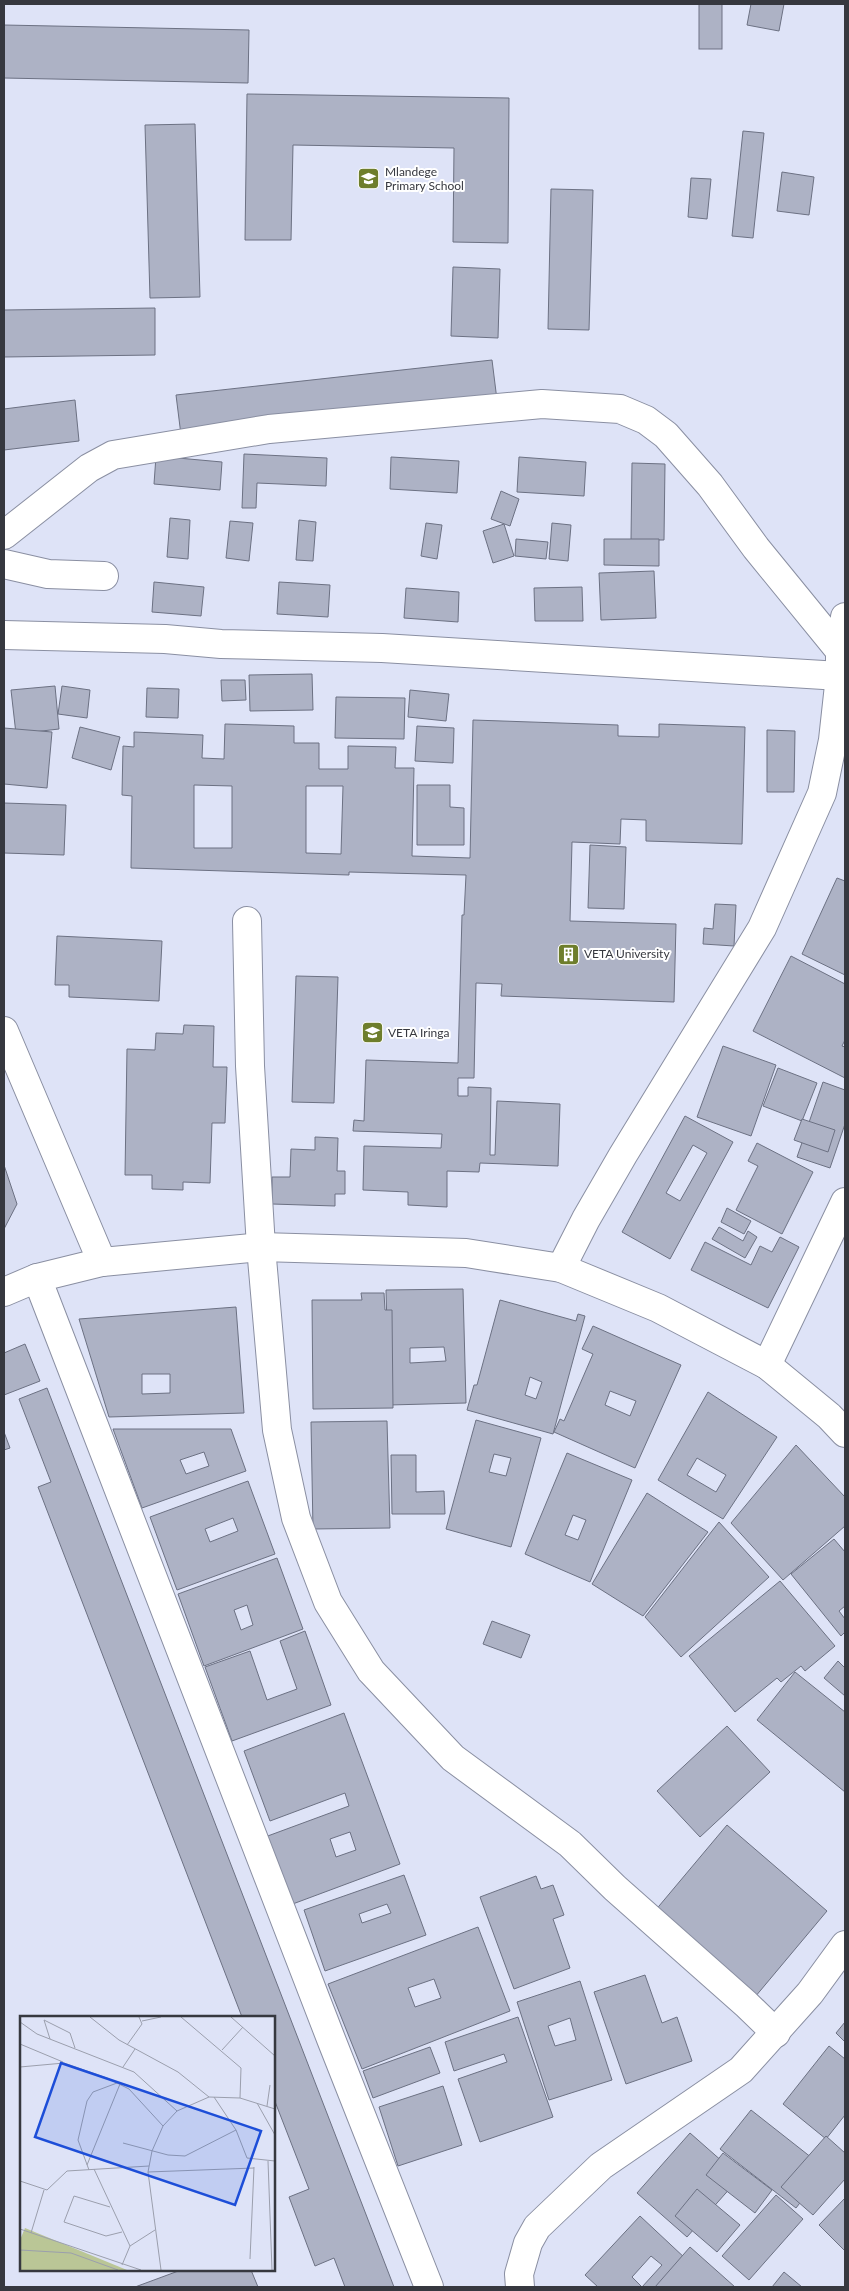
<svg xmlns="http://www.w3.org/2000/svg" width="849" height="2291" font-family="Lato,sans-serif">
	<rect width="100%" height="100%" fill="#dee3f7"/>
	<g fill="#adb2c5" stroke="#6c7183" fill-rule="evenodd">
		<rect x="699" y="4" width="23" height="45"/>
		<path d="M751,4h33l-5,27 -32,-6z"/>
		<path d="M4,25l245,5 -1,53 -244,-5z"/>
		<path d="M247,94l262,4 -1,145 -55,-1 1,-94 -161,-3 -2,95h-46z"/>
		<path d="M195,124l5,173 -50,1 -5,-173z"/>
		<path d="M743,131l21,2 -11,105 -21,-2z"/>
		<path d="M782,172l32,5 -5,38 -32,-4z"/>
		<path d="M691,178l20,1 -4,40 -19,-2z"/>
		<path d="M551,189l42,1 -4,140 -41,-1z"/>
		<path d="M453,267l47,2 -2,69 -47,-2z"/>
		<path d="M155,308v47l-151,2v-47z"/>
		<path d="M492,360l5,40 -316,35 -5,-40z"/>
		<path d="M75,400l4,41 -75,9v-41z"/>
		<path d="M244,454l83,4 -1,28 -69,-3 -1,25h-14z"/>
		<path d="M156,456l66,6 -2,28 -66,-6z"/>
		<path d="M391,457l68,4 -2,32 -67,-4z"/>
		<path d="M519,457l67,5 -2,34 -67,-4z"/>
		<path d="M632,463l33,1 -1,76h-33z"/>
		<path d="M501,491l18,8 -9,27 -19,-7z"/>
		<path d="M170,518l20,2 -2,39 -21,-2z"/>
		<path d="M299,520l17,2 -3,39 -17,-1z"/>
		<path d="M230,521l23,2 -4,38 -23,-3z"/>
		<path d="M426,523l16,2 -5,34 -16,-3z"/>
		<path d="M552,523l19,2 -3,36 -19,-2z"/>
		<path d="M504,524l10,32 -21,7 -10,-32z"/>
		<path d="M516,539l32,3 -2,17 -31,-3z"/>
		<path d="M604,539h55v27l-55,-1z"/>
		<path d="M654,571l2,47 -55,2 -2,-47z"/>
		<path d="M154,582l50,5 -3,29 -49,-4z"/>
		<path d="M279,582l51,3 -2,32 -51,-3z"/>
		<path d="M582,587l1,34h-48l-1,-33z"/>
		<path d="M406,588l53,4 -1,30 -54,-4z"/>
		<path d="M312,674l1,36 -63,1 -1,-36z"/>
		<path d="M221,680h24l1,20 -24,1z"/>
		<path d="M55,686l4,43 -43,5 -5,-44z"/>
		<path d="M62,686l28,4 -3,28 -29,-4z"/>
		<path d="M147,688l32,1 -1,29 -32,-1z"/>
		<path d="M410,690l39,4 -3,27 -38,-4z"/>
		<path d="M336,697l69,1 -1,41 -69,-1z"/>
		<path d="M473,720l145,5v11l41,1v-13l86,3 -3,117 -96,-3v-21l-25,-1 -1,25 -48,-2 -2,79 106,3 -2,78 -173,-6 1,-12 -26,-1 -2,95h-16v18h10v-9l23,1 -1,67h5l2,-54 63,3 -2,62 -78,-3 -1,9 -32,-1v36l-39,-2v-13l-45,-2 1,-44 77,2 1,-14 -89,-3 1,-11 10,1 2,-61 92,3 4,-148h2l2,-40 -117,-3v3l-218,-7 1,-72 -10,-1 1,-49 11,1v-15l69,3 -1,23 22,1 1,-35 69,2v17h25v26h29v-23l48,1 -1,21h19l-2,88 58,2zM194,785l38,1v62h-38zM306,786h37l-2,68 -35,-1z"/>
		<path d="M417,726l37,2 -1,35 -38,-2z"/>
		<path d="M80,727l40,10 -9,33 -39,-12z"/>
		<path d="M4,728l48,4 -5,56 -43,-4z"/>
		<path d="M767,730l28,1 -1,61h-27z"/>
		<path d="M417,785h33v22l14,1v37h-47z"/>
		<path d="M4,803l62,2 -2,50 -60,-2z"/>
		<path d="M590,845l36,2 -2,62 -36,-1z"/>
		<path d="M837,878l8,3v94l-43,-21z"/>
		<path d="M715,904l21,1 -2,41 -31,-2 1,-16 9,1z"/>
		<path d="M57,936l105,5 -3,60 -90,-4v-12h-14z"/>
		<path d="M791,956l54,28v56l-3,6 3,1v31l-92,-47z"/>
		<path d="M296,976l42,1 -4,126 -42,-1z"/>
		<path d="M184,1025l30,1 -1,41h14l-2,56h-13l-2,60 -27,-1v8l-31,-1v-14h-27l2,-126 28,1 1,-17 27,1z"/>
		<path d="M723,1046l53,19 -25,71 -54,-19z"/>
		<path d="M778,1068l39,15 -15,38 -39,-15z"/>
		<path d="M823,1082l22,8v34l-15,44 -33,-11z"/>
		<path d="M685,1116l48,26 -63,117 -48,-27zM693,1145l14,8 -27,48 -14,-8z"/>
		<path d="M802,1119l33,11 -7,22 -34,-12z"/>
		<path d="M315,1137l23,1 -1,33h8v23h-10v12l-63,-2v-27h18l1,-28 24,1z"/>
		<path d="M757,1143l56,29 -31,62 -46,-24 22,-44 -10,-5z"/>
		<path d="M4,1165l13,39 -13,25z"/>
		<path d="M727,1208l24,13 -7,13 -23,-12z"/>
		<path d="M719,1227l24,14 5,-10 9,6 -12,21 -33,-19z"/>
		<path d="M780,1237l19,10 -31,61 -77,-38 14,-28 46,23 9,-19 12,6z"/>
		<path d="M463,1289l3,114 -77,2 -3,-115zM444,1347l2,14 -36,2v-15z"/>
		<path d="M361,1293h23l1,17h7l1,98 -80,1 -1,-109h50z"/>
		<path d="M500,1300l76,21 2,-7 7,2 -32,118 -86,-24 7,-25h3zM530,1377l12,5 -6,17 -11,-4z"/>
		<path d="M236,1307l8,106 -135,4 -30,-98zM142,1374h28v19l-28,1z"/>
		<path d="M593,1326l88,39 -46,103 -81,-36 6,-13 4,2 29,-67 -11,-5zM610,1391l26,10 -6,15 -25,-11z"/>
		<path d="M25,1344l15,37 -36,14v-42z"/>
		<path d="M47,1388l347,899h-49l-11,-29 -19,8 -26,-69 20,-8 -35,-90v-82h-32l-204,-530 13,-5 -32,-83z"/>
		<path d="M708,1392l69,45 -54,82 -65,-39zM697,1458l29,17 -10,17 -29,-17z"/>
		<path d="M476,1420l65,18 -30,109 -65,-18zM494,1454l17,4 -5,18 -17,-4z"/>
		<path d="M387,1421l3,107 -77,1 -2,-107z"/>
		<path d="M113,1429h118l15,42 -104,37zM204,1452l5,14 -23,8 -6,-14z"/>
		<path d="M4,1432l6,16 -6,2z"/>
		<path d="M796,1445l49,52v29l-62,54 -52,-57z"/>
		<path d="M567,1453l65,27 -42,102 -65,-28zM573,1515l13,5 -8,20 -13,-5z"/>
		<path d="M391,1455h25v37l28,-1 1,23h-53z"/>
		<path d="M248,1481l27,73 -98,36 -27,-73zM233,1518l5,13 -28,11 -5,-13z"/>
		<path d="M647,1493l61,39 -65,84 -51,-32z"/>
		<path d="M719,1522l50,55 -88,80 -36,-40z"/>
		<path d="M834,1539l11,13v54l-6,5 6,8v13l-4,4 -50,-62z"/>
		<path d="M277,1558l26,71 -99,37 -26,-72zM247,1605l6,20 -12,5 -7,-20z"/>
		<path d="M780,1581l55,65 -30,25 -4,-5 -20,16 -4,-4 -42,34 -46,-56z"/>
		<path d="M492,1621l38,14 -9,23 -38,-14z"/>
		<path d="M305,1631l26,74 -99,36 -27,-74 45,-16 17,49 30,-11 -17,-48z"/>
		<path d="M838,1661l7,7v28l-21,-18z"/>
		<path d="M795,1672l50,40v80l-88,-72z"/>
		<path d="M344,1713l56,151 -110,41 -25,-68 84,-31 -4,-13 -75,28 -26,-70zM350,1832l6,18 -20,7 -6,-18z"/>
		<path d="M727,1726l43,46 -70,65 -43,-46z"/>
		<path d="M727,1825l100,86 -72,86 -101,-85z"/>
		<path d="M404,1875l22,60 -101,36 -21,-61zM387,1904l4,9 -29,10 -3,-9z"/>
		<path d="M536,1876l5,13 12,-4 11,30 -11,4 17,49 -56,21 -34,-92z"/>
		<path d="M478,1927l32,84 -148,58 -34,-85zM434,1979l7,19 -26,9 -7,-19z"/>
		<path d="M645,1975l17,48 15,-6 15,44 -66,23 -32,-92z"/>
		<path d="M580,1981l32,99 -63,20 -32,-98zM570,2018l6,22 -21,6 -7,-20z"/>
		<path d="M518,2017l35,100 -73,25 -22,-63 49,-17 -3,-8 -50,17 -9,-29z"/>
		<path d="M845,2022v20l-9,-9z"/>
		<path d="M829,2046l16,13v56l-19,24 -43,-35z"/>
		<path d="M430,2047l10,26 -67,25 -10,-27z"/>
		<path d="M443,2086l19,59 -64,21 -19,-59z"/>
		<path d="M751,2110l75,59 -30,39 -76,-59z"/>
		<path d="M690,2133l50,44 -53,60 -50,-44z"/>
		<path d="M826,2136l19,17v26l-32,36 -32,-28z"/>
		<path d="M723,2153l49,37 -17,23 -49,-38z"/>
		<path d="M697,2189l43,36 -23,27 -42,-36z"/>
		<path d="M776,2195l27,24 -54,61 -27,-24z"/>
		<path d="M845,2198v53l-26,-26z"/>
		<path d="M640,2216l62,58 -13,13h-91l-13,-12zM651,2256l11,9 -20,22 -10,-10z"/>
		<path d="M690,2247l45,40h-80z"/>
		<path d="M181,2270h70l7,17h-123z"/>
		<path d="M784,2272l18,15h-30z"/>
	</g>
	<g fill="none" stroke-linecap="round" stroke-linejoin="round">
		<defs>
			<g id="minor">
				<path d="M4,535l85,-67 24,-13 156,-26 273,-25 78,5 26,11 20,15 44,50 46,63 84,103"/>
				<path d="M4,564l44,10 56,2"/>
				<path d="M4,635l161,4 56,5 161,4 458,28"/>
				<path d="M247,921l3,145 11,181 16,183 19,88 32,84 43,69 82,87 117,86 45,44 131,116 30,29"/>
				<path d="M4,1031l98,231"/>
				<path d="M561,1268l25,-49 37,-64 139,-227 60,-135 11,-53 7,-64v-25l5,-34"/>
				<path d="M37,1278l294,761 98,248"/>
				<path d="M4,1292l33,-14 65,-16 159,-15 205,6 95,15 97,40 109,57 62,51 16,17"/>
				<path d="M767,1365l78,-163"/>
				<path d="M520,2287l-1,-13 9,-31 9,-16 64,-61 140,-96 69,-77 35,-48"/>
			</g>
		</defs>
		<use href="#minor" stroke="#8a8fa2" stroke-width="30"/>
		<use href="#minor" stroke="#fff" stroke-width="28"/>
	</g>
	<defs>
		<symbol id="school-square" viewBox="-11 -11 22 22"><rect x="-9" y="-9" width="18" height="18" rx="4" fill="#6e7e2c" stroke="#fff"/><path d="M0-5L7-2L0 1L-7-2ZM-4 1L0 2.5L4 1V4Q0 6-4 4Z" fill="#fff"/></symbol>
		<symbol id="building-square" viewBox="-11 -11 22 22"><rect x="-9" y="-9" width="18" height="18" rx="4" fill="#6e7e2c" stroke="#fff"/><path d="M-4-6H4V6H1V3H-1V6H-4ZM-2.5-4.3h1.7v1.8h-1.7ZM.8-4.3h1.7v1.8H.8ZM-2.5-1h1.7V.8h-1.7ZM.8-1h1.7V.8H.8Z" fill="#fff"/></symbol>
	</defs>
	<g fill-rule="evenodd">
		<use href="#school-square" x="356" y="166" width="25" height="25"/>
		<use href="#building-square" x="556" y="942" width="25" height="25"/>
		<use href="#school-square" x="360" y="1020" width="25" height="25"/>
	</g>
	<g text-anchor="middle" stroke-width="4" stroke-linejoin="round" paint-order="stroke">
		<g font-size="12" fill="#36383f" stroke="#fff" text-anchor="start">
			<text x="385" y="176">Mlandege<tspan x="385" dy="14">Primary School</tspan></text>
			<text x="584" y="958">VETA University</text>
			<text x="388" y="1037">VETA Iringa</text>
		</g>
	</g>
	<g transform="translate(20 2016)">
		<rect width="255" height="255" fill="#dee3f7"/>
		<path d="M5,212l102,42h-107v-30z" fill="#bac696"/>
		<path fill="none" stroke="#9b9fad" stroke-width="1" d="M70,1l29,23 59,32 31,25M161,1l60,51 -1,30M211,1l44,39M122,5l19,-4M0,6l17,12 97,38 43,39M30,23l-6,-19 26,13 5,15M0,28l43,18M107,29l15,-21 -3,-7M202,34l21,-23M0,51l44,-4 43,15 22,11 34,37M103,51l12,-18M194,81l22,33 11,28 28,3M237,87l18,32M247,90l3,-21M103,127l45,12 17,1 51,-26M248,145l4,109M67,149l33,-81M74,153l36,77M69,154l-11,-30 9,-39 6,-9 24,-9M128,156l106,-4M0,165l27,9 20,-19 82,-5M90,191l-36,-11 -10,26 42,14 16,-4M0,213l121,41M11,217l13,-43M0,234l51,3 47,17M230,243l4,-92M102,249l8,-19 25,-16M141,254l-13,-98 4,-21 11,-25 14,-15 32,-14 31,1 35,11"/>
		<path fill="#1d4ed8" fill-opacity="0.15" stroke="#1d4ed8" stroke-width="2.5" d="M41,47l200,68 -26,74 -200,-68z"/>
		<rect width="255" height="255" fill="none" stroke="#36383f" stroke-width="2.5"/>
	</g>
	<rect width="849" height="2291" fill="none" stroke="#36383f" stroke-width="10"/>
</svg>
